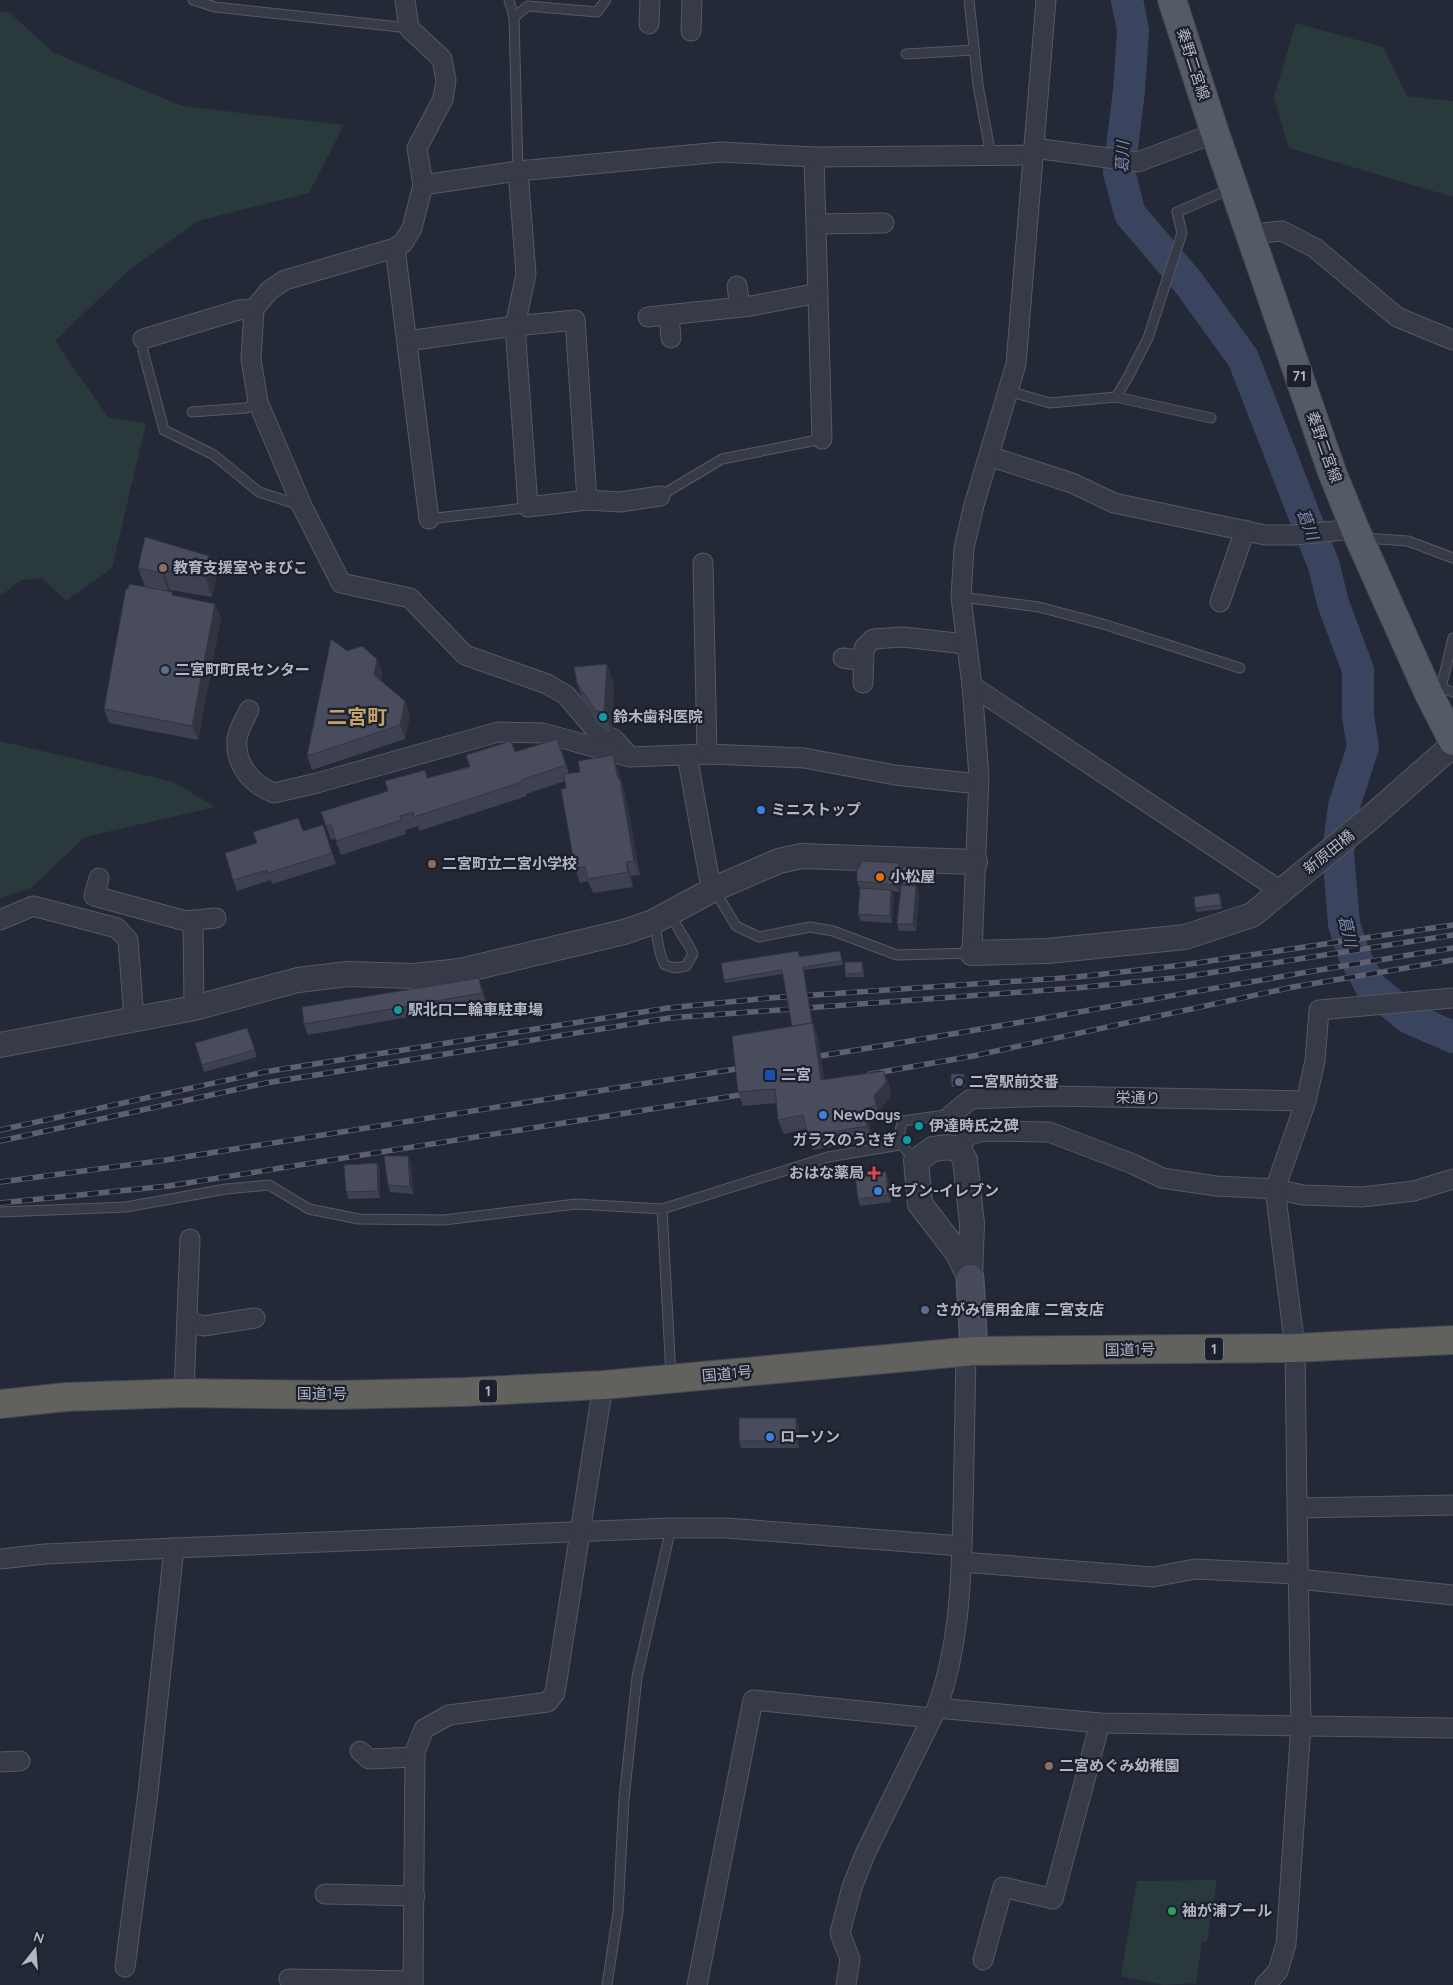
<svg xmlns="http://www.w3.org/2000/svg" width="1453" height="1985" font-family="Quicksand,'Noto Sans JP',sans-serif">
	<rect width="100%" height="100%" fill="#242937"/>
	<g fill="#2a393c">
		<path d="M0,12h9l45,41 128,53 162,19 -35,68 -111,28 -69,49 -74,71 53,76 38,6 -34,145 -46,33 -24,-23 -21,2 -21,16z"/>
		<path d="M1296,23l87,24 24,49 46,5v96l-164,-49 -15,-51z"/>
		<path d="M0,741l174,41 41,25 -130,30 -54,51 -31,10z"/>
		<path d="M1217,1880l-10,62h-5l-6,41 -33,2 -42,-9 16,-95z"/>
	</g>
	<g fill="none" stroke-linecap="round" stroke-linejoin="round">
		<path stroke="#3b445e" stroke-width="32" d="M1127,0l6,30 -4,61 -10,81 11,42 58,68 55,76 81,208 9,37 25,67v46l5,31 -19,59 -6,46 6,72 10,31 17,32 38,31 44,19"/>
		<defs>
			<g id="service">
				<path d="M193,0l22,7 194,21"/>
				<path d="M509,0l5,17 4,154"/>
				<path d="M969,0l9,85 13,71"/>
				<path d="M514,17l14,-11 69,6 9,-12"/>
				<path d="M906,54l68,-4"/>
				<path d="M143,339v12l21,79 50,25 45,37 43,14"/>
				<path d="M1008,391l42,12 66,-6 95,21"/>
				<path d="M1116,397l12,-20 20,-39 34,-105 -5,-21 53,-23"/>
				<path d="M192,412l54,-4 12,-6"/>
				<path d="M660,496l62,-37 100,-20"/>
				<path d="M429,519c34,-5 65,-6 99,-12"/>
				<path d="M1364,538l44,3 45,17"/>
				<path d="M961,597l78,10 64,17 137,44"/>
				<path d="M1441,688l12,4"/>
				<path d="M1432,693l9,-5 12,-50"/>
				<path d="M714,889l22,37 23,11 51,-10 23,4 64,24 75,-2"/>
				<path d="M653,922c6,14 4,30 12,43l10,3 11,-2 7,-12c-6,-15 -17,-24 -21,-40"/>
				<path d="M916,1161c-13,-13 -21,-22 -13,-40l49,-7 11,9 3,13"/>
				<path d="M662,1209l166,-52 72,-12"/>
				<path d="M0,1212l126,-5 100,-18 43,-4 40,24 50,10 85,1 132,-16 86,5 9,167"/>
				<path d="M607,1985l11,-73 6,-113 13,-122 34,-149"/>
			</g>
			<g id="minor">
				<path d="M405,0l4,28 33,31 4,21 -3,19 -26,49 6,37 -11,43 -9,15 -8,5 -110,32 -15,10 -16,19 -3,50 7,43 44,104 39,77 69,15 55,57 82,29 19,11 32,38 16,6 16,18"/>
				<path d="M649,24l1,-24"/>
				<path d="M691,31l1,-31"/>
				<path d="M1034,148l104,14 77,-29"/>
				<path d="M814,157l8,282"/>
				<path d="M518,171l8,103 -11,52 13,181 59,-7 33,2 40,-6"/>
				<path d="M423,185l95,-14 203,-19 93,5 219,-2"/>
				<path d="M816,224l68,-1"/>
				<path d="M1250,234l32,-3 33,17 82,69 56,23"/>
				<path d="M395,248l34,271"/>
				<path d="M737,286l3,21"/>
				<path d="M669,315l2,23"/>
				<path d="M648,317l103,-11 67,-13"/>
				<path d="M143,339l96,-29 15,-1"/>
				<path d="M407,341l108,-15 60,-6 12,180"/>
				<path d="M989,456l83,27 42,20 151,32h29l61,-6"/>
				<path d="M703,563l4,191"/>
				<path d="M1220,602l25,-72"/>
				<path d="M843,658l21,3"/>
				<path d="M863,683l1,-35 9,-9 30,-2 62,7"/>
				<path d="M972,686l309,205"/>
				<path d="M249,710c-4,9 -11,20 -12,29 -2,26 14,45 37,54l43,-10 181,-51 45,1 87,24 77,-3 97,4 91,17 83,9"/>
				<path d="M687,755l22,122 5,12"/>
				<path d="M99,878l-5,18 92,25 30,-3"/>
				<path d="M0,920l33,-14 84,22 11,12 6,79"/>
				<path d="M193,920l1,88"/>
				<path d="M972,953l7,-177 -7,-90 -11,-89 3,-49 10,-43 42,-141 30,-364"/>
				<path d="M952,1114l19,-15 82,-3 253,5"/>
				<path d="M960,1151l6,-15 18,-5 65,1 84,32 29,14 54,8 59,3 28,6 59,2 52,-6 39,-12"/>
				<path d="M187,1320l16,6 52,-8"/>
				<path d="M966,1352c-1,54 -2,107 -3,161 -2,68 -3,131 -26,195l163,15 353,5"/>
				<path d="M184,1393l6,-154"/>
				<path d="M1297,1508l156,-3"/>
				<path d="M0,1559l45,-5 129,-6 497,-20h55l236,18"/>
				<path d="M962,1562l191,15 42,-8 103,5"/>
				<path d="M1298,1579l155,16"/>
				<path d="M360,1751l9,8 46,-2"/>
				<path d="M0,1762l20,-1"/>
				<path d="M325,1894l90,2"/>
				<path d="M983,1960l20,-73 50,12 47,-176"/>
				<path d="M125,1967l23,-175 26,-244"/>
				<path d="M289,1979l124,2"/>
				<path d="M413,1985l2,-233 9,-23 25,-14 99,-13 7,-9 48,-308"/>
				<path d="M697,1985l56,-285 178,18"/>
				<path d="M846,1985l4,-26 -10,-26 12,-46 14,-35 71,-144"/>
				<path d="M1265,1985l13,-14 8,-27 15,-220 -4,-216 -2,-160 -20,-159 31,-88 9,-40 4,-51 134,-12"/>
			</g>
			<g id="tertiary">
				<path d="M972,953l76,-2 137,-14 67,-22 118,-97 83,-73"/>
				<path d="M0,1045l194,-37 104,-28 50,-6 66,2 46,-5 164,-39 29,-10 61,-33 65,-28 22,-5 174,6"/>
				<path d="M949,1147l11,4 5,9 7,64 -2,54 -13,-26 -37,-48 -4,-43 17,-12z"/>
			</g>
			<path id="secondary" d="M970,1278l4,73"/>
			<path id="primary" d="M1172,0l43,133 117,339 23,57 74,165 24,47"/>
			<path id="trunk" d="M0,1404l66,-7 118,-4 152,2 128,-3 139,-7 371,-34 321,-3 158,-8"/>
		</defs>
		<use href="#service" stroke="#555965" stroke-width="11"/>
		<use href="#minor" stroke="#555965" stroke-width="21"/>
		<use href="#tertiary" stroke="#555965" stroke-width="26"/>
		<use href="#secondary" stroke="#555965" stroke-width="29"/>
		<use href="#primary" stroke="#404451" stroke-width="30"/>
		<use href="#trunk" stroke="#424652" stroke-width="30"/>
		<use href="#service" stroke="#373b48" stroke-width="9"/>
		<use href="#minor" stroke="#373b48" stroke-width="19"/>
		<use href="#tertiary" stroke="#373b48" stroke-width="24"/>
		<use href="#secondary" stroke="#464a5a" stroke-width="26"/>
		<use href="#primary" stroke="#555a67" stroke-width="28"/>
		<use href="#trunk" stroke="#61615e" stroke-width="28"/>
		<defs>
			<g id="rail">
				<path d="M807,1058c216,-34 430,-76 646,-110"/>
				<path d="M870,1074l103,-18 320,-69 160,-27"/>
				<path d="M0,1130l264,-58 404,-64 102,-10 307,-21 106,-12 270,-40"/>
				<path d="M0,1141l266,-58 403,-65 407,-30 107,-11 270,-42"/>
				<path d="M0,1182l166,-22 582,-93"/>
				<path d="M0,1203l168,-17 584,-93"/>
			</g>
		</defs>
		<use href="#rail" stroke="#5c6070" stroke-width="5.5"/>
		<use href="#rail" stroke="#1c202c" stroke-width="4" stroke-dasharray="11" stroke-linecap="butt"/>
	</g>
	<g fill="#3e4150">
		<path d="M145,537l72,39 -5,21 -42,-7v2l3,4 42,8 6,14 -23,122 -89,-17 -5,-14 24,-120 17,-2 -7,-19z"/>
		<path d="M347,651l30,8 5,14 -1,8 24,20 5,14 -5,24 -93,31 -5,-14z"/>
		<path d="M577,683l37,1 -2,48 -9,-1 -19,-28z"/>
		<path d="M515,752l48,1 6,21 49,-5 3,12 4,12 15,82 -9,1 2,11 -40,6 -5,-12 -8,2 -5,-15 -10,-87 -39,13 1,2 -108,35 -1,-5 -13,4 1,4 -65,21 -6,-16 -4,1 -10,-28z"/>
		<path d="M323,825l13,39 -64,20 -1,-4 -34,11 -4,-11 70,-49z"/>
		<path d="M916,867l1,4 -1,15 3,7 -3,38h-17l-2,-7 5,-39z"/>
		<path d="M902,870l-3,22 -7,-1 2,6 -2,26 -31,-2 -3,-7 2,-25 -3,-8z"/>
		<path d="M1219,893l2,4 1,12 -25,3 -2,-4z"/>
		<path d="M840,951l3,14 -39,5 8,53h1l5,14 6,43 60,-9 5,14 2,11 -12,14 2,9 -12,4 3,17 -59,10 -5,-14 -2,-7 -22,5 -6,-14 -1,-17 -34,3 -5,-14 54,-66 -9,-52 -58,9 -1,-3 76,-25v1z"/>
		<path d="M863,965l1,12h-18l-1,-3z"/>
		<path d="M483,989l3,14 -178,32 -4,-11z"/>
		<path d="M247,1028l10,29 -53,15 -2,-7z"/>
		<path d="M965,1078v9h-13l-1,-4z"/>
		<path d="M377,1163l3,8v27l-31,1 -3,-7z"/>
		<path d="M411,1163l2,31 -23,-2 -2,-7z"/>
		<path d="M888,1179l3,23 -31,4 -2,-7z"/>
		<path d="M799,1426v22h-58l-2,-7z"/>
	</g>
	<g fill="#323541">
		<path d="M209,556l8,20 -5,21 -7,-21z"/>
		<path d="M163,570l7,20 -1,4 -7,-21z"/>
		<path d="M215,604l6,14 -23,122 -6,-14z"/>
		<path d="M377,659l5,14 -3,16 -5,-14z"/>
		<path d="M607,664l7,20 -2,48 -8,-20z"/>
		<path d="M405,701l5,14 -5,24 -5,-14z"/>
		<path d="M613,755l5,14 3,12 4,12 15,82 -6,-14z"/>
		<path d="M626,862l5,14 2,11 -5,-15z"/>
		<path d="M899,863l3,7 -3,22 -3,-7z"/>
		<path d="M916,867l1,4 -1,18 -2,-4z"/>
		<path d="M916,886l3,7 -3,38 -3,-7z"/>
		<path d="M891,890l3,7 -2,26 -2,-7z"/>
		<path d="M803,967l1,3 11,67 -2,-3z"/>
		<path d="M479,978l4,11 3,14 -4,-10z"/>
		<path d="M813,1023l5,14 8,57 -5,-14z"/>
		<path d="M884,1071l5,14 2,11 -12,14 2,9 -5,-14 -2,-9z"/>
		<path d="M964,1074l1,4v9l-1,-3z"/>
		<path d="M864,1109l5,14 3,17 -5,-14z"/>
		<path d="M408,1156l3,7 2,31 -3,-7z"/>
		<path d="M377,1163l3,8v27l-2,-7z"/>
		<path d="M886,1172l2,7 3,23 -3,-7z"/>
		<path d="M796,1418l3,8v22l-3,-7z"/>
	</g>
	<g fill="#484c5d" stroke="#323541">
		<path d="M145,537l64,19 -4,20 -42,-6 -1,3 -24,-5z"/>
		<path d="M129,584l43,8v3l43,9 -23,122 -88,-17 22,-121 2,1z"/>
		<path d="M331,639l16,12 15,-5 15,13 -3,16 31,26 -5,24 -93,31z"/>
		<path d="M607,664l-3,48 -8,-1 -19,-28 -3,-16z"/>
		<path d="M557,739l9,26 -45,15 1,2 -108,35 -1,-5 -13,4 1,4 -65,21 -5,-16 -5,1 -5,-14 67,-21 -3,-10 40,-11 2,8 43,-11 -4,-12 45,-14 4,11z"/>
		<path d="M613,755l5,24h2l14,82 -8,1 2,10 -40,7 -3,-12 -10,1 -14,-79 5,-1 -2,-14 16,-2 -2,-11z"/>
		<path d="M298,818l5,13 20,-6 9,28 -64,20 -1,-3 -34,10 -8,-27 32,-10 -4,-11z"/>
		<path d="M863,861l36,2 -3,22 -39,-4v-11z"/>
		<path d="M903,866l13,1 -2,18 -12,-1z"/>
		<path d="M901,885l15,1 -3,38h-16z"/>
		<path d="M860,888l31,2 -1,26 -32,-2z"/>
		<path d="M1219,893l2,12 -26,3 -1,-11z"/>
		<path d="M798,951l1,6 41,-6 2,10 -39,6 9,56 -20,3 -10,-56 -58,10 -3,-17z"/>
		<path d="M845,962h17l1,11 -18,1z"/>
		<path d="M479,978l3,15 -178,31 -2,-17z"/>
		<path d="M813,1023l8,57 63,-9 2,11 -12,14 2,9 -12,4 3,17 -59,10 -5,-21 -25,5 -3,-31 -37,3 -6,-56z"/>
		<path d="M247,1028l8,22 -53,15 -7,-22z"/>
		<path d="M951,1074h13v10l-13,-1z"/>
		<path d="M384,1156h24l2,31 -22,-2z"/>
		<path d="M377,1163l1,28 -32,1 -2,-27z"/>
		<path d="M886,1172l2,23 -30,4 -3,-23z"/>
		<rect x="739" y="1418" width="57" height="23"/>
	</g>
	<g fill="#8d6e63" stroke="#1c202c" stroke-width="2">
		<circle cx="163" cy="568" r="5"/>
		<circle cx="432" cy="864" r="5"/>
		<circle cx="1049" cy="1766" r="5"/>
	</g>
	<g fill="#5c6f8a" stroke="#1c202c" stroke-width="2">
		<circle cx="165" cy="670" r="5"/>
		<circle cx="959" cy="1082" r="5"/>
		<circle cx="925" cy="1310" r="5"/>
	</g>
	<g fill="#0f9aa8" stroke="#1c202c" stroke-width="2">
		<circle cx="603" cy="717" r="5"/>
		<circle cx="398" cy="1010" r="5"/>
		<circle cx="919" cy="1126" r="5"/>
		<circle cx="907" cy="1140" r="5"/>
	</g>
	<g fill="#3f7fe0" stroke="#1c202c" stroke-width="2">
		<circle cx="761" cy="810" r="5"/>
		<circle cx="823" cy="1115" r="5"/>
		<circle cx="878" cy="1191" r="5"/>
		<circle cx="770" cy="1437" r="5"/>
	</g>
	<circle fill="#e8710a" stroke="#1c202c" stroke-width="2" cx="880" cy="877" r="5"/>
	<rect fill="#1a4fb4" stroke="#1c202c" stroke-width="2" x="764" y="1069" width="12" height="12" rx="2.5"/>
	<path fill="#e0444e" stroke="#1c202c" stroke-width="2" d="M871.5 1165.5h5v5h5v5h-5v5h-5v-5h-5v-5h5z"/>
	<circle fill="#2e9e5b" stroke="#1c202c" stroke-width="2" cx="1172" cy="1911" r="5"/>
	<g text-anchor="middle" stroke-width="4.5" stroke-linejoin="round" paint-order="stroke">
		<g fill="#1c202c" stroke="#858996" stroke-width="1">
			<rect x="1286.5" y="364.5" width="25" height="23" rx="4"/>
			<rect x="1205" y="1337.5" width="18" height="23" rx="4"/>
			<rect x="479" y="1379.5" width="18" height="23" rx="4"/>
		</g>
		<g font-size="14" font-weight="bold" fill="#b2b6c4">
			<text x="1299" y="381">71</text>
			<text x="1214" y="1354">1</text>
			<text x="488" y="1396">1</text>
		</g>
		<g font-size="15" fill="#b2b6c4" stroke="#1c202c">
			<text transform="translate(1193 64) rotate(72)" y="5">秦野二宮線</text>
			<text transform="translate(1324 447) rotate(70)" y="5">秦野二宮線</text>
			<text transform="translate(1329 852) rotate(-39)" y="5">新原田橋</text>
			<text transform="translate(1138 1098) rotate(1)" y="5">栄通り</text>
			<text transform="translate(1130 1350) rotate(-1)" y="5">国道1号</text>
			<text transform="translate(727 1374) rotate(-5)" y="5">国道1号</text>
			<text x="322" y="1399">国道1号</text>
		</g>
		<g font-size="15" font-weight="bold" fill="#b2b6c4" stroke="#1c202c" text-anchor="start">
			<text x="173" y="573">教育支援室やまびこ</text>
			<text x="175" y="675">二宮町町民センター</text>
			<text x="613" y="722">鈴木歯科医院</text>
			<text x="771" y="815">ミニストップ</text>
			<text x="442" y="869">二宮町立二宮小学校</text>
			<text x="890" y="882">小松屋</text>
			<text x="408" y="1015">駅北口二輪車駐車場</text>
			<text x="781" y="1080">二宮</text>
			<text x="969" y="1087">二宮駅前交番</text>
			<text x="833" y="1120">NewDays</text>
			<text x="929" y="1131">伊達時氏之碑</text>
			<text x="897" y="1145" text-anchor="end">ガラスのうさぎ</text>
			<text x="864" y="1178" text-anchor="end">おはな薬局</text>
			<text x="888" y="1196">セブン-イレブン</text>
			<text x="935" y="1315">さがみ信用金庫 二宮支店</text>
			<text x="780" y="1442">ローソン</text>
			<text x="1059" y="1771">二宮めぐみ幼稚園</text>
			<text x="1182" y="1916">袖が浦プール</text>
		</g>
		<g font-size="16" font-style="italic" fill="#7d88a9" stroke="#1c202c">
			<text transform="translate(1122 157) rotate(-88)" y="6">葛川</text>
			<text transform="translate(1308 524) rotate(69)" y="6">葛川</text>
			<text transform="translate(1348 931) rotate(77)" y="6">葛川</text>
		</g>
		<g font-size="20" font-weight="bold" fill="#c7a36a" stroke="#1c202c">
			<text x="357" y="724">二宮町</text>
		</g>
	</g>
	<g transform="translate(35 1950) rotate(17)" stroke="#1c202c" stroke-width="4" paint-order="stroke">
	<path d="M0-4L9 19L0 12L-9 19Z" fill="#b2b6c4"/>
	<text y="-8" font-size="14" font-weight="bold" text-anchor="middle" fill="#b2b6c4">N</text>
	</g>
</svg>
